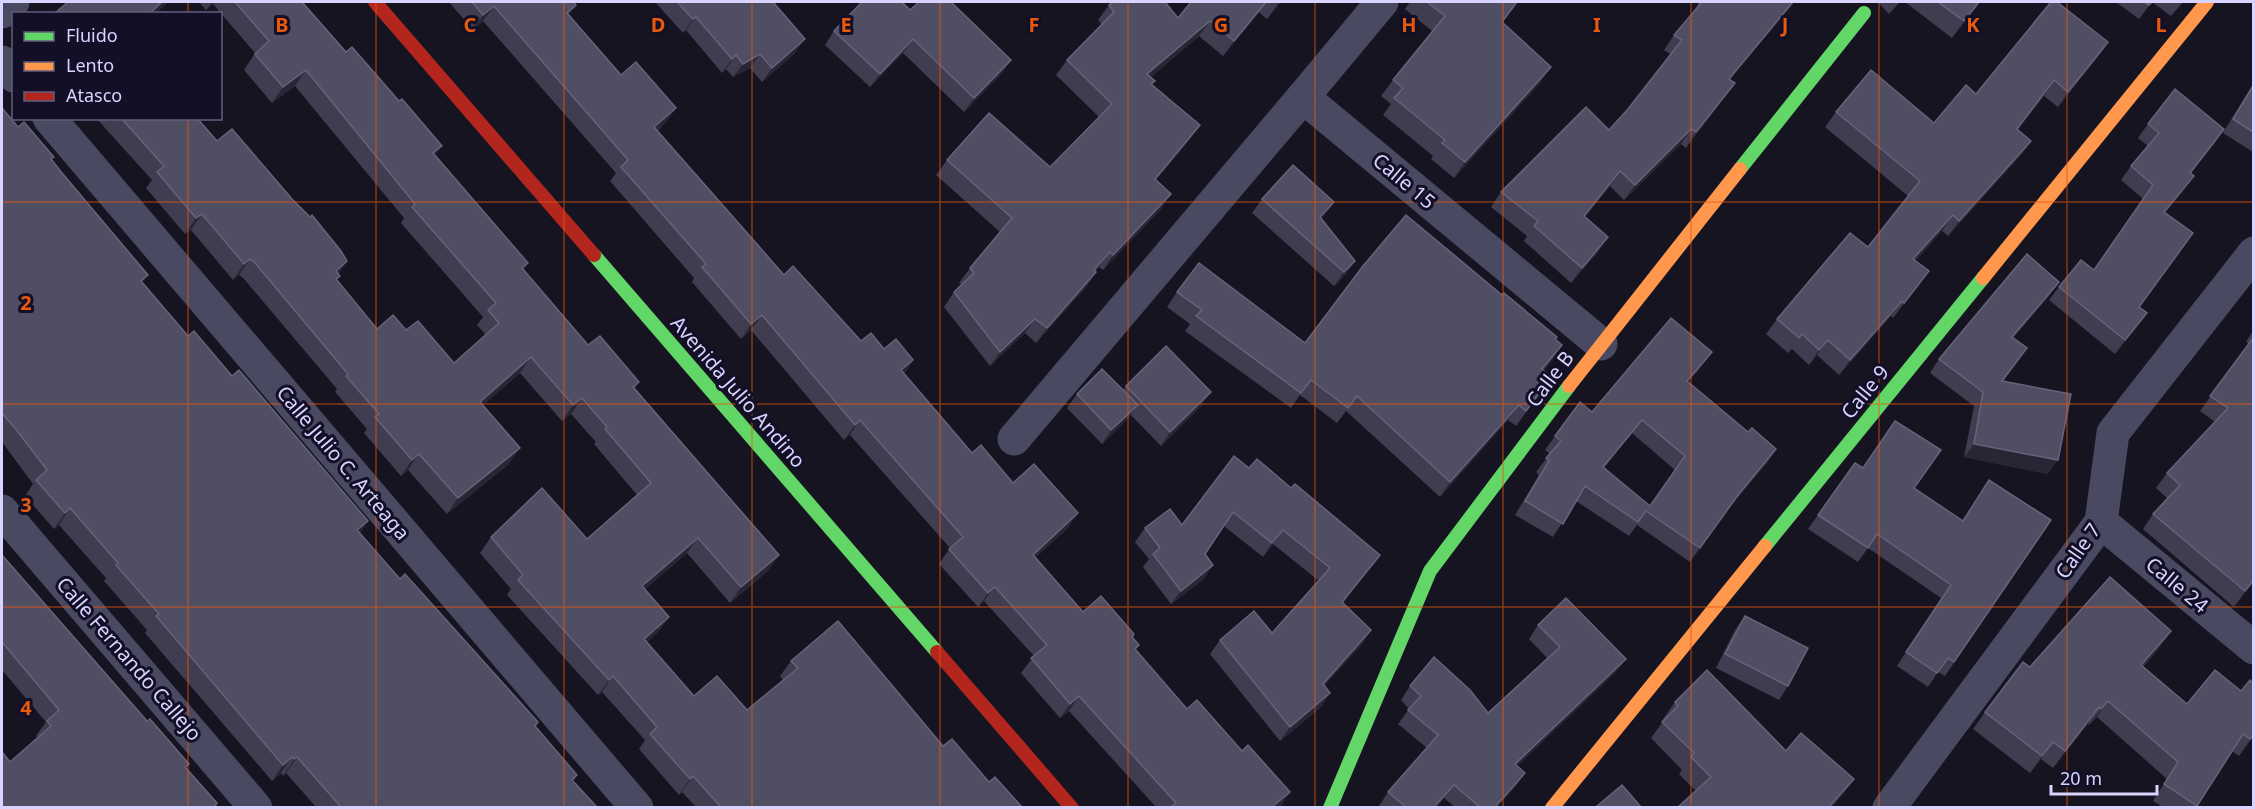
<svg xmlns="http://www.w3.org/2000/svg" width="2255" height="809" font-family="'Noto Sans',sans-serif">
	<rect width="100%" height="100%" fill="#161421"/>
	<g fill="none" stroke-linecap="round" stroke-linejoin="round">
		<g stroke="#4a4962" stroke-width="33">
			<path d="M1382,2l-79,95 298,247"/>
			<path d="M2,12l11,-10"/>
			<path d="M2,62l12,14"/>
			<path d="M49,118l588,690"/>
			<path d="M1014,439l289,-342"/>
			<path d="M2,511l254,297"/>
			<path d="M2101,522l153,126"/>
			<path d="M1889,808l212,-286 12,-89 141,-180"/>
		</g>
		<g stroke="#63d668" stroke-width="14">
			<path d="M1740,169l124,-156"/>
			<path d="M594,255l343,397"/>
			<path d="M1765,546l218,-268"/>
			<path d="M1330,808l100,-237 139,-185"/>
		</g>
		<g stroke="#ff974d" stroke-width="14">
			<path d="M1983,278l224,-276"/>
			<path d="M1569,386l171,-217"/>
			<path d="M1552,808l213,-262"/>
		</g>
		<g stroke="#b3261e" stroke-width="14">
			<path d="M375,2l219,253"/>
			<path d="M937,652l135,156"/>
		</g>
	</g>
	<g fill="#403d50" fill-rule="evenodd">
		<path d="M199,2h103l226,261 -5,7 65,75 51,37 -4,6 144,167 -11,16 -38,32 -43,-50 -42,36 24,28 -11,15 -11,10 47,54 53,14 36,-30 -3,-4 11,-15 152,85 79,61h-326l-14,-15 -3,3 -40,-46 6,-9 -43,-48 -4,3 -91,-100 4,-6 -31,-36 11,-16 96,2 50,-44 -43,-51 2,-2 -25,-28 -9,7 -42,-48 -37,32 26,59 -62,50 -39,-44 -7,6 -37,-43 3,-4 -32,-37 2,-3 -93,-110 -5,-4 -6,5 -42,-50 -6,4 -39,-46 6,-8 -56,-62h101l141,156 -1,6 40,49 29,1 48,33 32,-28 -9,-10 6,-8 -82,-94 3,-5 -109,-132 -23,17 -28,-33 11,-17 -42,-49 -7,6z"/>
		<path d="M449,2h125l-5,13 52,60 55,33 -10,14 -9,9 127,144 77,66 52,19 -9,14 68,79 41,30 55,45 -32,29 47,55 49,25 4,13 51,59 55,42 48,41 -10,15h-124l-87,-96 -9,7 -39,-45 13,-17 -50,-55 -6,6 -39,-43 11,-16 -100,-113 -6,5 -93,-110 -10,9 -49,-57 2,-4 -84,-97 6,-8 -133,-152 -10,9z"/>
		<path d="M655,2h118l22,51 -33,29 -12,-14 -17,9 -7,-8 -4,4 -36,-43 -3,3z"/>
		<path d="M1191,2h90l-14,17 -8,-7 -36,44 -24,-20 -48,41 4,4 -3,4 48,40 -11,15 -33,40 5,29 -58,61 -4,-3 -13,20 -50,56 -11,-10 -35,33 -46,-59 10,-15 8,-7 -3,-2 11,-15 30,-36 -64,-57 11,-15 103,7 49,-50 -43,-42 11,-15 35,-35 -4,-5 11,-15 69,13z"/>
		<path d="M1410,2h107l-15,20 38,61 -86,95 -23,-19 2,-3 -50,-41 8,-11 -10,-8 12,-16 39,-49 -27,-22z"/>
		<path d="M1699,2h95l-64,77 5,4 -49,65 -5,-4 -57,56 -14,-14 -25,31 13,35 -27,31 -47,-42 3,-5 -36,-29 10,-15 108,-62 19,-21 42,-55 -6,-4 10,-15 21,-25z"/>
		<path d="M1878,2h22l-11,12z"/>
		<path d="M1905,2h75l-28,36z"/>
		<path d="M2116,2h67l-12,14 -19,-14 -13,17z"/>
		<path d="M910,10l101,50 -10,14 -37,38 -61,-59 -33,34 -45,-42 9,-14z"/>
		<path d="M2108,42l-11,16 -39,49 -14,-11 -27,33 14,12 -11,15 -72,80 -6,-5 -27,30 14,10 -36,47 -2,-2 -52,59 -22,-20 -8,10 -17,-16 -4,4 -22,-19 11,-15 91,-72 40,-51 -83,-69 11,-15 98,11 42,-29z"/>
		<path d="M2253,84v68l-30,-19z"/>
		<path d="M2,108l16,19 34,33 96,115 -6,7 46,54 44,40 136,145 -8,12 40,46 135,147 42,49 -4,6 24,26h-281l-30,-34 -3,3 -2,-3 -9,8 -127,-148 2,-3 -43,-49 2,-3 -47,-53 -5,4 -29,-33 8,-12 -31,-42z"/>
		<path d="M2148,124l67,19 -25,31 -6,16 -19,23 -26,95 -2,19 -22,27 -66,-54 10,-13 35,-17 49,-71 -22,-19 10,-14 17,-20 -10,-8z"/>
		<path d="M1262,199l72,3 -13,17 34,42 -10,14 -11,11 -82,-73z"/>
		<path d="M1177,292l128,51 250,-4 7,6 -18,25 8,7 -36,49 -8,-6 -68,77 -94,-86 -9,12 -37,-28 -9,13 -106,-77 5,-7 -23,-17z"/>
		<path d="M2049,296l-36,42 14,10 -24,33 45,93 -84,-17 10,-51 -44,-33 9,-14z"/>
		<path d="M2253,331v251l-19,25 -91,-78 10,-15 14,-16 -11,-10 11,-15 48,-51 -15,-11 49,-67 -3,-2z"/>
		<path d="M1702,366l-14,16 79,81 -39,46 -38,53 -53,-37 -8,11 -53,-35 -23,36 -38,-22 24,-40 -3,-3 14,-18 -5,-4 10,-14 37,-24zM1632,433l43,37 -25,36 -46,-38z"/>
		<path d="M1126,386l75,20 -40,40 -30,-31 -29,29 -35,-36 10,-14 46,-4z"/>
		<path d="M1855,463l8,5 99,53 27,-41 62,40 -106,156 -7,-4 -10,15 -31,-21 44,-68 -73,-50 -10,14 -50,-33z"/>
		<path d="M1249,468l42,20 89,67 -10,13 -27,35 28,27 -9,14 -38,42 6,7 -9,14 -41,34 -70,-87 10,-14 52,-7 47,-52 -46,-37 -10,13 -39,-31 -19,28 -1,25 -33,25 -28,-37 6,-8 -14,-17 10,-14 37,-3z"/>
		<path d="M2,555l145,166 42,43 -3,4 31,35 -1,3 -206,-44 28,-24 -2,-2 10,-14 -44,-52z"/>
		<path d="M1745,616l43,70 -9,14 -63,-32 19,-38z"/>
		<path d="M1538,625l78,47 -99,94 -1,20 -19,21h-42l-11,-9 -7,9h-57l-1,-1 9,-14 39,-44 -29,-24 11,-15 -8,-9 9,-14 78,27 59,-55 -18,-19z"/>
		<path d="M2160,647l-17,20 44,37 66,33 -14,19 -7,-5 -36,56h-33l-10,-6 14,-22 -70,-62 -8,8 -1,-1 -35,44 -12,-9 -11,14 -57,-44 12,-17 45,-45z"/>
		<path d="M1675,702l111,49 56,45 -146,-5 -17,-17 3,-4 -31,-32 13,-18 -1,-1z"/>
	</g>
	<g fill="#282635">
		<path d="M162,2h7l-14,12h-6z"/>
		<path d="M212,2h3l-9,8z"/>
		<path d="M1267,2l-8,10 -36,44 11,-15z"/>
		<path d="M1279,2h2l-14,17z"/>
		<path d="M1793,2h1l-76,92 11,-15z"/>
		<path d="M1979,2h1l-28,36 12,-17z"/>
		<path d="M576,5l-10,14 1,-6z"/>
		<path d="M494,6l-11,15 -10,9 10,-15z"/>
		<path d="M696,17l-10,13 -3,3 10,-14z"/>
		<path d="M1210,21l-11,15 -62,53 10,-15z"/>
		<path d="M805,39l-10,14 -33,29 10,-14z"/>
		<path d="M913,39l-10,14 -33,34 10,-13z"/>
		<path d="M2108,42l-11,16 -39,49 10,-15z"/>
		<path d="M760,54l-10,14 -17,9 10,-13z"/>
		<path d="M736,55l-10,14 -4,4 10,-14z"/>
		<path d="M1011,60l-10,14 -37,38 10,-14z"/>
		<path d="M1551,67l-11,16 -86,95 11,-16z"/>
		<path d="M306,70l-11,16 -23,17 11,-16z"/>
		<path d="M2054,80l-10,16 -38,48 11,-15z"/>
		<path d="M1735,83l-11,15 -38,50 10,-16z"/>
		<path d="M676,108l-10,14 -22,20 10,-15z"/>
		<path d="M1200,125l-11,15 -44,53 10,-14z"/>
		<path d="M1691,129l-10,15 -57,56 11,-15z"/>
		<path d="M2224,129l-9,14 -35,44 10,-14z"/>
		<path d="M2031,141l-11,15 -72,80 11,-15z"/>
		<path d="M442,146l-11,15 2,-8z"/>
		<path d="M1620,171l-10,15 -36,45 10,-15z"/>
		<path d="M2194,176l-10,14 -30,36 10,-14z"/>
		<path d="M1171,194l-10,15 -58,61 10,-15z"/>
		<path d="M1334,202l-10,14 -14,15 10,-14z"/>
		<path d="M202,214l-11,16 -6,4 11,-16z"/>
		<path d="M1953,215l-11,16 -40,43 11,-15z"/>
		<path d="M1608,237l-10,15 -27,31 11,-15z"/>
		<path d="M1110,252l-11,15 -15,18 10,-15z"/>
		<path d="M250,259l-11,16 -6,5 11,-16z"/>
		<path d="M347,261l-10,16 -1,-6z"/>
		<path d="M1355,261l-10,14 -11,11 10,-14z"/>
		<path d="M1929,271l-11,16 -25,31 11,-15z"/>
		<path d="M1096,272l-10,15 -50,56 11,-15z"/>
		<path d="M2059,282l-10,14 -47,55 10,-14z"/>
		<path d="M1902,301l-11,15 -52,59 11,-15z"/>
		<path d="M2147,313l-10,14 -22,27 10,-14z"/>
		<path d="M762,315l-11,15 -10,9 10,-15z"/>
		<path d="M1035,319l-10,14 -35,33 10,-14z"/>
		<path d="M1828,340l-11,15 -8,10 10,-15z"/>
		<path d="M1562,345l-10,16 -20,23 10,-15z"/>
		<path d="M1712,352l-10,14 -25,28 10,-13z"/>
		<path d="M531,357l-11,16 -51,44 11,-15z"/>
		<path d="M913,360l-10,15 -2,-5z"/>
		<path d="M1211,392l-10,14 -40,40 9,-14z"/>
		<path d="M582,398l-11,16 -9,7 11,-16z"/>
		<path d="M1138,405l-10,13 -26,26 9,-14z"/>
		<path d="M1519,405l-11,15 -68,77 10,-15z"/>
		<path d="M860,420l-10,15 -6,5 11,-15z"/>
		<path d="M1642,420l-10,13 -39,48 10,-14z"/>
		<path d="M1974,444l84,16 -10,14 -84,-17z"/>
		<path d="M520,448l-11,16 -62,50 11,-16z"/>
		<path d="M1776,449l-9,14 -39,46 -38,53 48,-67z"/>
		<path d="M419,454l-11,16 -7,6 11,-16z"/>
		<path d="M70,508l-11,17 -5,4 11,-16z"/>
		<path d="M1078,513l-10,15 -45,41 10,-14z"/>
		<path d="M368,521l-11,16v-7z"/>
		<path d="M1283,530l-10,14 -10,13 9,-14z"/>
		<path d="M698,538l-11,15 -56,48 11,-15z"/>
		<path d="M779,555l-11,16 -38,32 11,-16z"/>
		<path d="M1380,555l-10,13 -38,48 10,-14z"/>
		<path d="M1213,565l-9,14 -33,25 10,-13z"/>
		<path d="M2253,581v1l-19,25 11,-16z"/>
		<path d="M995,587l-11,14 -6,6 10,-14z"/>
		<path d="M669,617l-11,15 -24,22 10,-15z"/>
		<path d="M1371,630l-9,14 -49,54 10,-14z"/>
		<path d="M2171,631l-11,16 -31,34 12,-16z"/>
		<path d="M1626,659l-10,13 -111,105 10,-13z"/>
		<path d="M613,676l-11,16 -4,3 11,-15z"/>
		<path d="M1330,693l-9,14 -41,34 10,-14z"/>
		<path d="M1079,696l-10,15 -9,7 10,-14z"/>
		<path d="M2108,701l-11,16 -8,8 12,-16z"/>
		<path d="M2099,707l-11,17 -35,44 12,-17z"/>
		<path d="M2253,735v2l-14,19z"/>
		<path d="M2053,742l-12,17 -11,14 12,-17z"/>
		<path d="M292,757l-11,16 -9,8 11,-16z"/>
		<path d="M297,757l-11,16 -3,3 11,-17z"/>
		<path d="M1525,773l-9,13 -19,21h-2z"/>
		<path d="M693,776l-11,16 -3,3 11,-16z"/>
		<path d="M1854,779l-12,17 -10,11h-3z"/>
		<path d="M1454,785l-10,13 -7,9h-3z"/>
		<path d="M1290,792l-10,15h-8z"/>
	</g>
	<g fill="#504e63" stroke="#66637b" stroke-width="1.5" fill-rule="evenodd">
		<path d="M68,2h94l-13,12h-95z"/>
		<path d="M235,2h67l44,50 6,-5 47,54 3,-2 40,47 -9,7 95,110 -6,5 66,77 12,-9 39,46 -6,5 146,168 -38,32 -43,-49 -56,48 27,31 -25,22 50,57 23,-20 30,34 51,-42 -7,-7 47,-40 105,125 9,-7 37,43 6,-5 27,30h-301l-28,-31 -3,3 -40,-45 7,-7 -44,-51 -4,4 -91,-100 5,-5 -32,-38 51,-49 45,51 64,-56 -46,-54 2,-2 -25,-29 -9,7 -42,-48 -51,45 40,46 -62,50 -39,-44 -7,6 -37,-43 4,-3 -33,-38 2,-2 -93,-111 -5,-4 -6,5 -42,-50 -6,4 -39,-46 7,-6 -43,-48h76l20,23 15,-12 60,70 18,18 2,-2 29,36 6,10 -11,10 4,5 -4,3 41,50 16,-14 13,15 12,-9 36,42 45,-40 -11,-13 8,-7 -84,-96 3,-3 -109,-134 -23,17 -28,-33 14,-13z"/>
		<path d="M472,2h102l2,3 -9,8 54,62 15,-13 40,46 -22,19 130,148 9,-9 68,75 10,-8 13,16 12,-10 17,21 -12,10 71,83 9,-8 32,38 21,-19 44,49 -45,42 50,57 18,-16 33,38 -2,3 7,8 -4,4 52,60 10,-9 45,51 6,-6 42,47 -18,15h-101l5,-4 -97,-107 -9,8 -39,-46 16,-13 -52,-58 -7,6 -39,-44 14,-12 -103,-117 -5,5 -93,-110 -11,9 -49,-57 4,-3 -85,-97 7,-7 -134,-154 -11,9z"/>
		<path d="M677,2h96l32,37 -33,29 -12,-14 -17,10 -7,-9 -4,4 -36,-42 -3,2z"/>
		<path d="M862,2h40l8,8 9,-8h32l60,58 -37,38 -61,-59 -33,35 -46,-43z"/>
		<path d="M1114,2h51l13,16 13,-16h75l-32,39 -24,-20 -63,53 8,7 -4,3 49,41 -45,54 16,15 -58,61 -3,-3 -16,18 2,2 -49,56 -12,-9 -35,33 -46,-60 20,-19 -4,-5 42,-50 -65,-58 42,-47 61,54 62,-63 -45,-44 47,-48 -5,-7z"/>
		<path d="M1427,2h90l-15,20 49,45 -86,95 -23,-19 3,-3 -51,-42 9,-10 -10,-8 52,-64z"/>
		<path d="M1702,2h91l-64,77 6,4 -39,49 -5,-3 -56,56 -15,-14 -36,45 24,21 -26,31 -48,-42 4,-5 -37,-29 85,-85 23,23 19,-21 54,-69 -8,-5z"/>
		<path d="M1938,2h41l-15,19z"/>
		<path d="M2051,2h6l51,40 -40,50 -14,-12 -37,49 14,12 -72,80 -6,-6 -40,44 16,12 -25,32 -2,-2 -52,59 -22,-20 -9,10 -17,-16 -3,4 -22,-19 73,-86 18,14 52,-66 -84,-69 35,-42 63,53 32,-38 10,9z"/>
		<path d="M2144,2h8l-3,3z"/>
		<path d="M2253,86v46l-20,-13z"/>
		<path d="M2175,89l49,40 -34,44 4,3 -30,36 29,21 -54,74 8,6 -22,27 -66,-53 22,-27 13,10 59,-85 -22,-19 28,-33 -11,-9z"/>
		<path d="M2,108l16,19 6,-5 30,35 -3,2 11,14 86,102 -7,6 47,55 6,-5 38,45 7,-6 129,151 -11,9 43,49 5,-5 133,148 -3,4 42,49 -5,5 25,27h-257h1l-44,-50 -3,2 -2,-2 -9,8 -127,-149 3,-2 -43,-49 2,-2 -48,-55 -5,5 -29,-33 11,-10 -29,-38 -16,-19z"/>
		<path d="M1293,165l41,37 -14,15 35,44 -11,11 -82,-73z"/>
		<path d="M1406,215l96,80 2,-2 53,44 -2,2 7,6 -20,24 10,8 -26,34 -7,-6 -69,77 -93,-86 -9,12 -37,-28 -10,13 -105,-77 6,-6 -25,-18 22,-29 106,80 58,-77z"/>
		<path d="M2027,254l32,28 -47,55 15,11 -25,33 69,13 -13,66 -84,-16 9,-52 -44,-33z"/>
		<path d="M1671,318l41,34 -25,29 61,51 4,-4 24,21 -38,46 -38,53 -54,-37 -8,11 -53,-36 -22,38 -38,-23 24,-40 -3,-3 15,-17 -6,-5 25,-34 12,10zM1642,420l43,36 -35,50 -47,-39z"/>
		<path d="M2253,338v243l-8,10 -92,-77 27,-29 -13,-12 61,-65 -18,-12z"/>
		<path d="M1166,346l45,46 -41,40 -44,-46z"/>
		<path d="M1102,369l36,36 -27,25 -34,-36z"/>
		<path d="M1895,421l46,29 -27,38 49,33 26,-41 62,40 -97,142 -6,-4 -11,15 -31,-21 45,-67 -74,-51 -9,14 -50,-33 37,-52 8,5z"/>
		<path d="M1234,456l15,12 8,-9 34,29 4,-4 85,71 -38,47 29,28 -48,54 7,9 -40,34 -70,-87 34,-29 18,22 58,-65 -47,-38 -11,13 -39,-31 -28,42 8,11 -32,26 -28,-37 7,-6 -15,-20 25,-19 12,16z"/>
		<path d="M2,555l145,166 3,-2 39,45 -4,3 32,36 -2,2 2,2h-215v-55l8,10 41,-36 -4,-5 12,-11 -57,-68z"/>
		<path d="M2110,577l61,54 -30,34 46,39 28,-34 26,21 9,-11 3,3v52l-3,4 -7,-5 -46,72 -33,-22 14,-22 -70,-61 -7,8 -2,-2 -34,44 -12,-9 -11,14 -57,-44 38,-50 7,5z"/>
		<path d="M1566,598l60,61 -111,105 10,9 -30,34h-15l-26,-22 -20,22h-28l-18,-15 50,-57 -30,-25 13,-14 -11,-10 24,-29 36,33 18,23 72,-66 -22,-22z"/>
		<path d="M1745,616l63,32 -20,38 -63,-32z"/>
		<path d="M1707,670l79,81 15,-18 53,46 -25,28h-151l33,-30 -20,-20 3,-4 -32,-31 16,-16 -3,-4z"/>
		<path d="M1622,785l19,22h-45z"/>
	</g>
	<path fill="none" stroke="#e8590c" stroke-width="1.5" stroke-opacity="0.55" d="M188,2v12M376,2v806M564,2v806M752,2v806M940,2v806M1128,2v806M1315,2v806M1503,2v806M1691,2v806M1879,2v806M2067,2v806M188,118v690M2,202h2252M2,404h2252M2,607h2252"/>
	<g text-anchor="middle" stroke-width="6" stroke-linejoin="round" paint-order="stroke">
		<g font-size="20" fill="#d9d4ff" stroke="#130f26">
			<text transform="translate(1404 181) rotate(40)" y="7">Calle 15</text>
			<text transform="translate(1550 379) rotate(-53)" y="7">Calle B</text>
			<text transform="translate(738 392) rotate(49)" y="7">Avenida Julio Andino</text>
			<text transform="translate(1865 392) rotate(-51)" y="7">Calle 9</text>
			<text transform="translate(343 463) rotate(50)" y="7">Calle Julio C. Arteaga</text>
			<text transform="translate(2078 551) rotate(-55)" y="7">Calle 7</text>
			<text transform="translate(2177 585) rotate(40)" y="7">Calle 24</text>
			<text transform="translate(129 659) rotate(49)" y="7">Calle Fernando Callejo</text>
		</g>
	</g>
	<g font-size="20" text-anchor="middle" font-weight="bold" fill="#e8590c" stroke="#130f26" stroke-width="6" stroke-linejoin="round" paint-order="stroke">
		<text x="282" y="32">B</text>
		<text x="470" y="32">C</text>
		<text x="658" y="32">D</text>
		<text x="846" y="32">E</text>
		<text x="1034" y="32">F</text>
		<text x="1221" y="32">G</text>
		<text x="1409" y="32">H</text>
		<text x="1597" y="32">I</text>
		<text x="1785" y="32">J</text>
		<text x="1973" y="32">K</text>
		<text x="2161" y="32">L</text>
		<text x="26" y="310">2</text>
		<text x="26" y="512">3</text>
		<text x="26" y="715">4</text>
	</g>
	<rect width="2255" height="809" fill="none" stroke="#d9d4ff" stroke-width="6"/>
	<rect x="12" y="12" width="210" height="108" fill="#130f26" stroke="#625e7d" stroke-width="1.5"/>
	<rect x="24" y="32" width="30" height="9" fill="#63d668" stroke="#625e7d" stroke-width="1.5"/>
	<text x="66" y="42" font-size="18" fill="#d9d4ff">Fluido</text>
	<rect x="24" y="62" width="30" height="9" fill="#ff974d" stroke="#625e7d" stroke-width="1.5"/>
	<text x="66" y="72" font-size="18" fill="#d9d4ff">Lento</text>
	<rect x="24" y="92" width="30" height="9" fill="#b3261e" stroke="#625e7d" stroke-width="1.5"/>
	<text x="66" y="102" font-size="18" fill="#d9d4ff">Atasco</text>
	<path d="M2051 785v9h106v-9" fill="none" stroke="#d9d4ff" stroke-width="3"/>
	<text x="2060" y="785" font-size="18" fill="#d9d4ff" stroke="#130f26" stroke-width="4.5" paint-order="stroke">20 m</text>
</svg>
